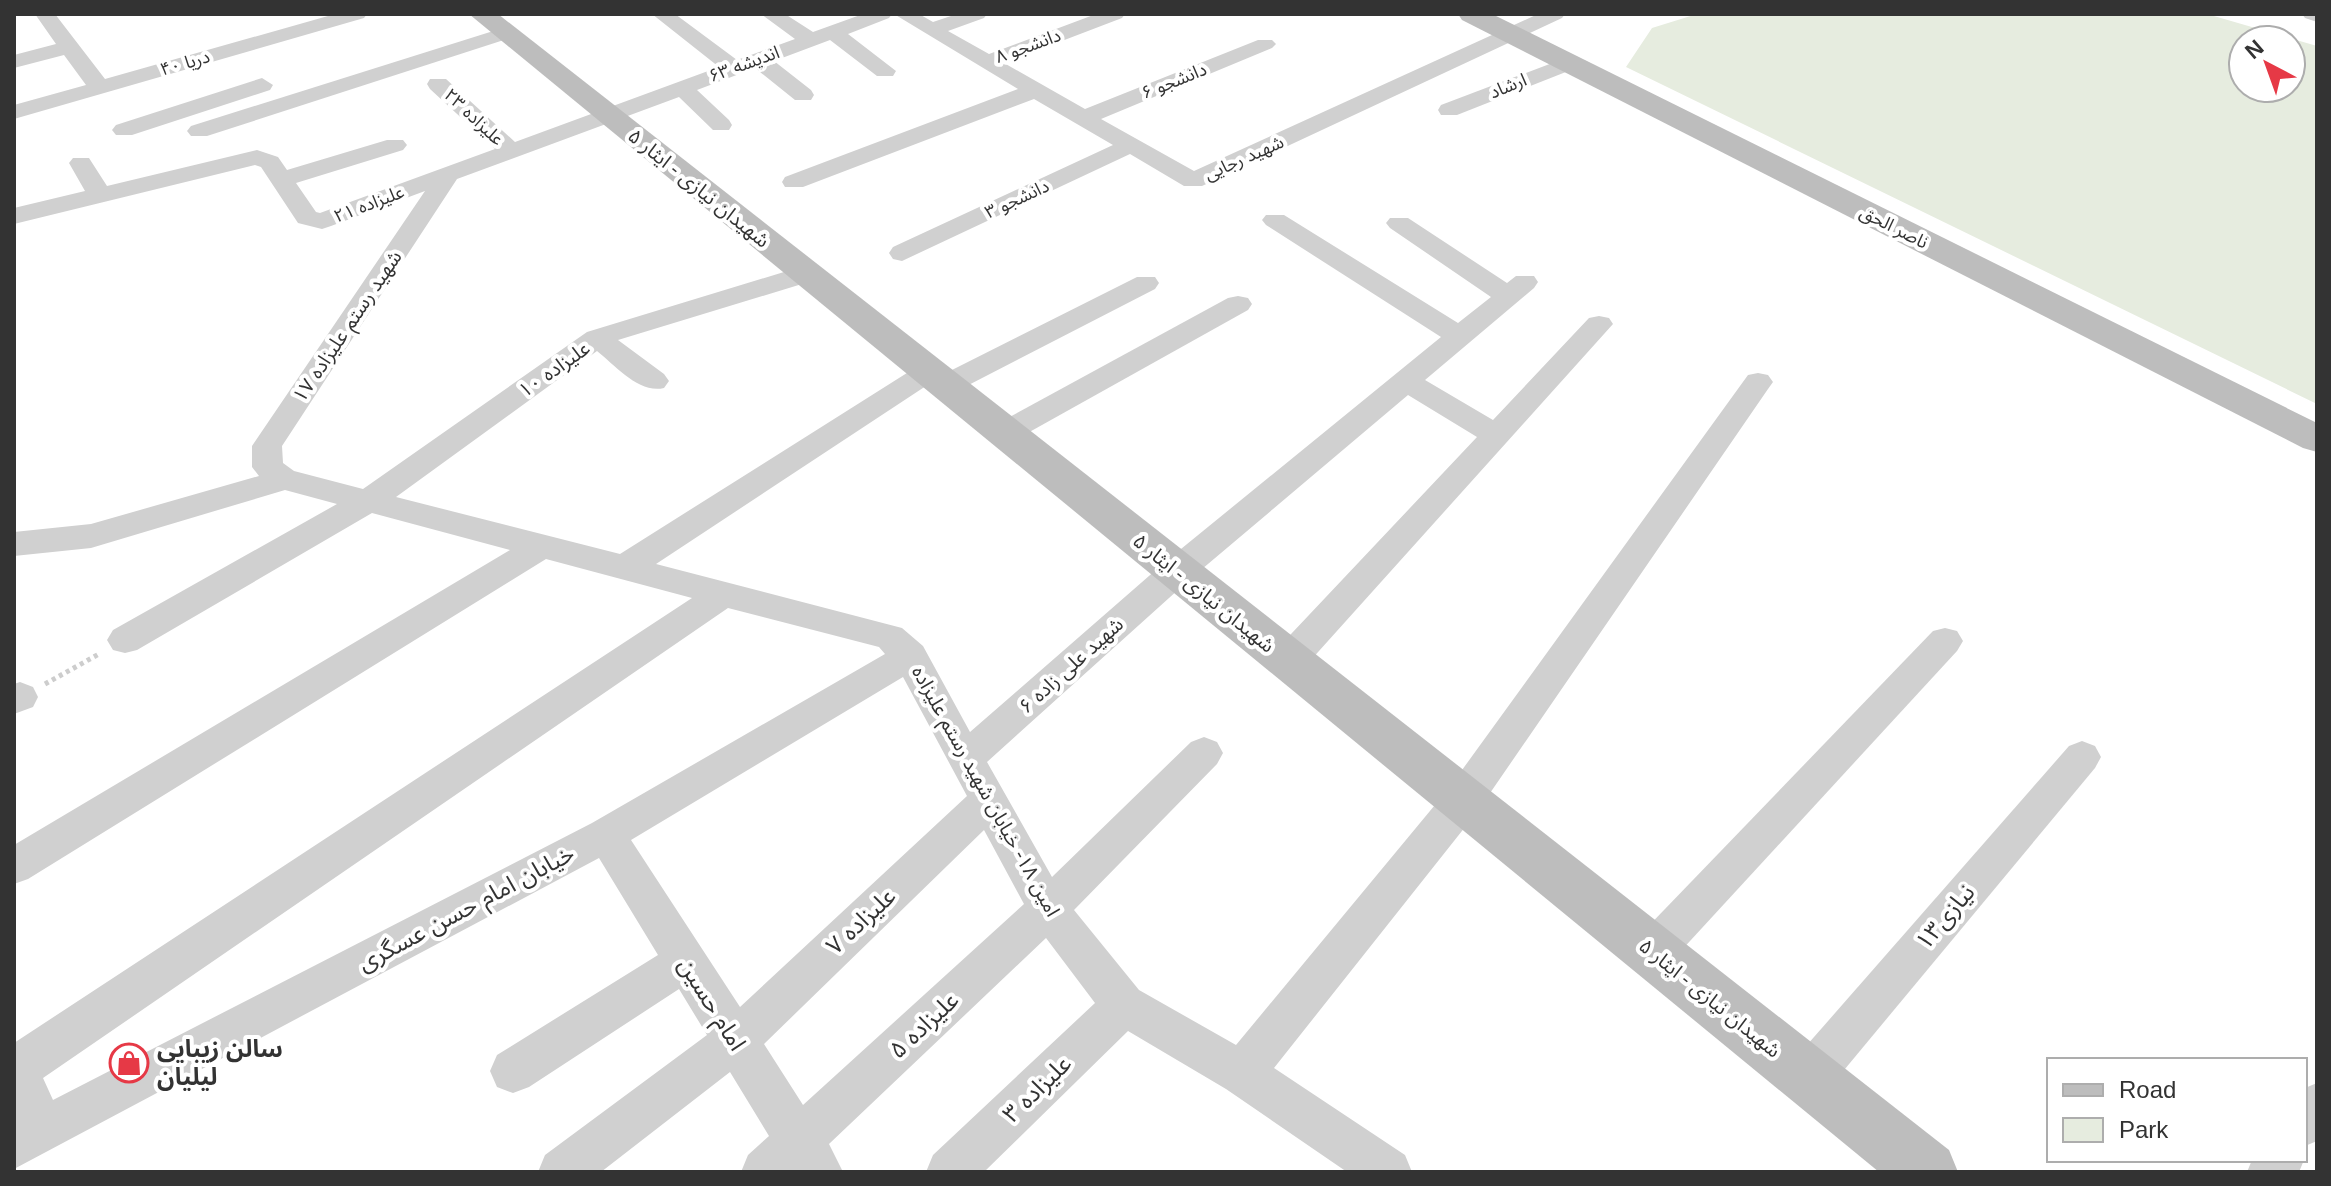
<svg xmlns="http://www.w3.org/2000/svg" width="2331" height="1186" font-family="Helvetica,'Noto Sans Arabic',sans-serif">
	<rect width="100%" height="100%" fill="#fff"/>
	<path fill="#e6ecdf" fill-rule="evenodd" d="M1697,14h510l110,32v358l-691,-337 26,-39zM2243,40h48v48h-48z"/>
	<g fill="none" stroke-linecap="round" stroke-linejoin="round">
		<path stroke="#cdcdcd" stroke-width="5" stroke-dasharray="4 4" stroke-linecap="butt" d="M45,684l54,-30"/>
		<g fill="#d0d0d0" fill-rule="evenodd">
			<path d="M35,14h20l50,65 230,-65h32l-3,4 -350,101v-14l72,-20 -22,-30 -50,13v-13l42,-11z"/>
			<path d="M652,14h23l62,46 58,-21 -34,-25h24l28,18 50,-18h29l-3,4 -41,16 48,37 -3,5h-16l-47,-36 -56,21 37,29 3,5 -3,5h-16l-40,-32 -58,22 32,30 3,5 -3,5h-16l-34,-33 -222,82 -175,267 1,17 11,8 69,18 224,-157 210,-64h18l4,6 -4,6 -197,60 46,34 5,7 -5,7c-25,6 -48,-22 -67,-37l-201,146 224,57 298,-188 10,-3 10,3 4,6 -2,4 197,-99h18l4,6 -4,6 -200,103 -10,2 -10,-2 -3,-10 -276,182 246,64 21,18 47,86 195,-170 276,-225 -175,-112 -4,-5 4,-5h18l174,108 33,-26 -101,-69 -4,-5 4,-5h18l99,65 9,-7h18l4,6 -4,6 -109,92 68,40 96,-102 10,-2 10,2 4,6 -312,347 -13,4 -13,-4 -5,-10 5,-10 202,-214 -69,-42 -219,185 -202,182 65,115 139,-135 13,-5 13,5 6,11 -6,11 -143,146 65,80 97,55 213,-257 299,-413 10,-2 10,2 5,7 -5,7 -291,423 -203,256 131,87 7,17h-65l-121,-83 -98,-58 -144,141h-58l7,-17 162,-152 -49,-65 -217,206 14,28h-102l7,-17 21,-19 -39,-64 -129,100h-63l7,-17 162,-120 -28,-46 -150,98 -16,6 -16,-6 -7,-16 7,-16 161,-100 -59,-97 -585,311v-126l678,-445 -146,-39 -518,320 -14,5v-39l496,-295 -138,-37 -235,137 -12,3 -12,-3 -6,-10 6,-10 224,-126 -52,-14 -194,58 -77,8v-24l77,-8 168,-48 -7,-9v-21l173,-255 -94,35 -9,3 -24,-6 -37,-56 -6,-2 -241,59v-16l71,-17 -16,-28 4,-5h16l18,28 150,-36 21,7 9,13 100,-30h16l4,5 -4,5 -107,33 20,29 4,1 175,-64 -65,-60 -3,-5 3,-5h16l69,63 204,-75zM728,608l151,39 6,7 -293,169 -539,277 -10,-22zM903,677l64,119 -227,211 -109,-167zM984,830l40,74 -221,201 -39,-61z"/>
			<path d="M894,14h25l14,8 24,-8h30l-3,4 -36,13 41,23 107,-40h29l-3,4 -118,45 81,46 173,-69h14l4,4 -4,4 -171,71 93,52 344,-157h27l-3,4 -360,168h-18l-54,-32 -228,107 -9,-2 -4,-6 4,-6 220,-102 -79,-46 -231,88h-18l-3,-5 3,-5 233,-88z"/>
			<path d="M2302,14h15v8l-12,-4z"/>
			<path d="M506,27l7,2 3,4 -3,4 -306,99h-16l-4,-5 4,-5z"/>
			<path d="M1568,57l11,6 -3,5 -119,47h-16l-3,-5 3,-5z"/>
			<path d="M262,78l11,7 -3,5 -138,45h-16l-4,-5 4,-5z"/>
			<path d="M1238,296l10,2 4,6 -4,6 -233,130 -11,3 -11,-3 -4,-7 4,-7 235,-128z"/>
			<path d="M1945,628l12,3 6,10 -6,10 -290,315 -15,6 -15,-6 -6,-14 6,-14 296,-307z"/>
			<path d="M20,682l13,5 5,10 -5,10 -19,7v-30z"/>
			<path d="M2082,741l13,5 6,11 -6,11 -270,325 -16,7 -16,-7 -7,-16 7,-16 276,-315z"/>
			<path d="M2317,1083v58l-12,5v-58z"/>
			<path d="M2252,1160h52l-5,12h-52z"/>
		</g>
		<g fill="#bdbdbd" fill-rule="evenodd">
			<path d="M469,14h29l1451,1136 9,22h-79z"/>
			<path d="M1458,14h34l825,409v29l-14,-4 -841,-428z"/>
		</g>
	</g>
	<defs>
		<symbol id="shop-ring" viewBox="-11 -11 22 22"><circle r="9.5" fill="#fff" stroke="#e63946" stroke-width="1.5"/><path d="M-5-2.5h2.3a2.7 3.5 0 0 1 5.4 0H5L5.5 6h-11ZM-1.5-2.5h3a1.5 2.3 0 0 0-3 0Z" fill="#e63946"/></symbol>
	</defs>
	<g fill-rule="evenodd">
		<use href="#shop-ring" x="107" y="1041" width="44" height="44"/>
	</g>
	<g text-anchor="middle" stroke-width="8" stroke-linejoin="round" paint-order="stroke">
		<g font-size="18" fill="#333" stroke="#fff">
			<text transform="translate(1028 46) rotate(-20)" y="6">دانشجو ۸</text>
			<text transform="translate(185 63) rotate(-16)" y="6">دریا ۴۰</text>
			<text transform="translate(744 64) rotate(-20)" y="6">اندیشه ۶۳</text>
			<text transform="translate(1174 81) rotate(-22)" y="6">دانشجو ۶</text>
			<text transform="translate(1508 86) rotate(-22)" y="6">ارشاد</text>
			<text transform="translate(474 117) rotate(43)" y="6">علیزاده ۲۳</text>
			<text transform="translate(1244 158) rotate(-24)" y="6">شهید رجایی</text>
			<text transform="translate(1017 199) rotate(-25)" y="6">دانشجو ۳</text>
			<text transform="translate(369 204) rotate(-21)" y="6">علیزاده ۲۱</text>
			<text transform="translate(1894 227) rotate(27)" y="6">ناصر الحق</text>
		</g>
		<g font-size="20" fill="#333" stroke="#fff">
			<text transform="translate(699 188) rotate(39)" y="7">شهیدان نیازی - ایثار ۵</text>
			<text transform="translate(347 326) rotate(-56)" y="7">۱۷ شهید رستم علیزاده</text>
			<text transform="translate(554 369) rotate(-35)" y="7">علیزاده ۱۰</text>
			<text transform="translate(1204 593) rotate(39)" y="7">شهیدان نیازی - ایثار ۵</text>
			<text transform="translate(1071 665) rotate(-42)" y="7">شهید علی زاده ۶</text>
			<text transform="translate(986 791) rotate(61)" y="7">امین ۱۸- خيابان شهيد رستم عليزاده</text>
			<text transform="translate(1710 998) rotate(39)" y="7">شهیدان نیازی - ایثار ۵</text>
		</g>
		<g font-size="24" fill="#333" stroke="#fff">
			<text transform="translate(466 908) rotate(-28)" y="8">خیابان امام حسن عسگری</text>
			<text transform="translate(1945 917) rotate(-50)" y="8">نیازی۱۳</text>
			<text transform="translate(861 921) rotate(-43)" y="8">علیزاده ۷</text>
			<text transform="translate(712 1004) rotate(58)" y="8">امام حسین</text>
			<text transform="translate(924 1025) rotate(-43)" y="8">علیزاده ۵</text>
			<text transform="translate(1037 1089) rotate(-44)" y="8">علیزاده ۳</text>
		</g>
		<g font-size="24" font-weight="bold" fill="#333" stroke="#fff" text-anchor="start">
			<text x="157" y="1057">سالن زیبایی<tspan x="157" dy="28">لیلیان</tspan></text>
		</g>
	</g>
	<rect width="2331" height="1186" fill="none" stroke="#333333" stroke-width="32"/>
	<rect x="2047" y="1058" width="260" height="104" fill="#ffffff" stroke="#adadad" stroke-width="2"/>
	<rect x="2063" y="1084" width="40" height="12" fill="#bdbdbd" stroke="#adadad" stroke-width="2"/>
	<text x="2119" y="1098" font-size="24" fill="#333333">Road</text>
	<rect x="2063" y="1118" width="40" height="24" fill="#e6ecdf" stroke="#adadad" stroke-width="2"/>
	<text x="2119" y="1138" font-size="24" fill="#333333">Park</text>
	<g transform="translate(2267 64) rotate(319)"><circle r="38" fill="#ffffff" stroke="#adadad" stroke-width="2"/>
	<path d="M0-6L14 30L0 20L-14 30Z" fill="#e63946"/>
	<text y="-12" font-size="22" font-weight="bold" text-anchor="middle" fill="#333333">N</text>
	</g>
</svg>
